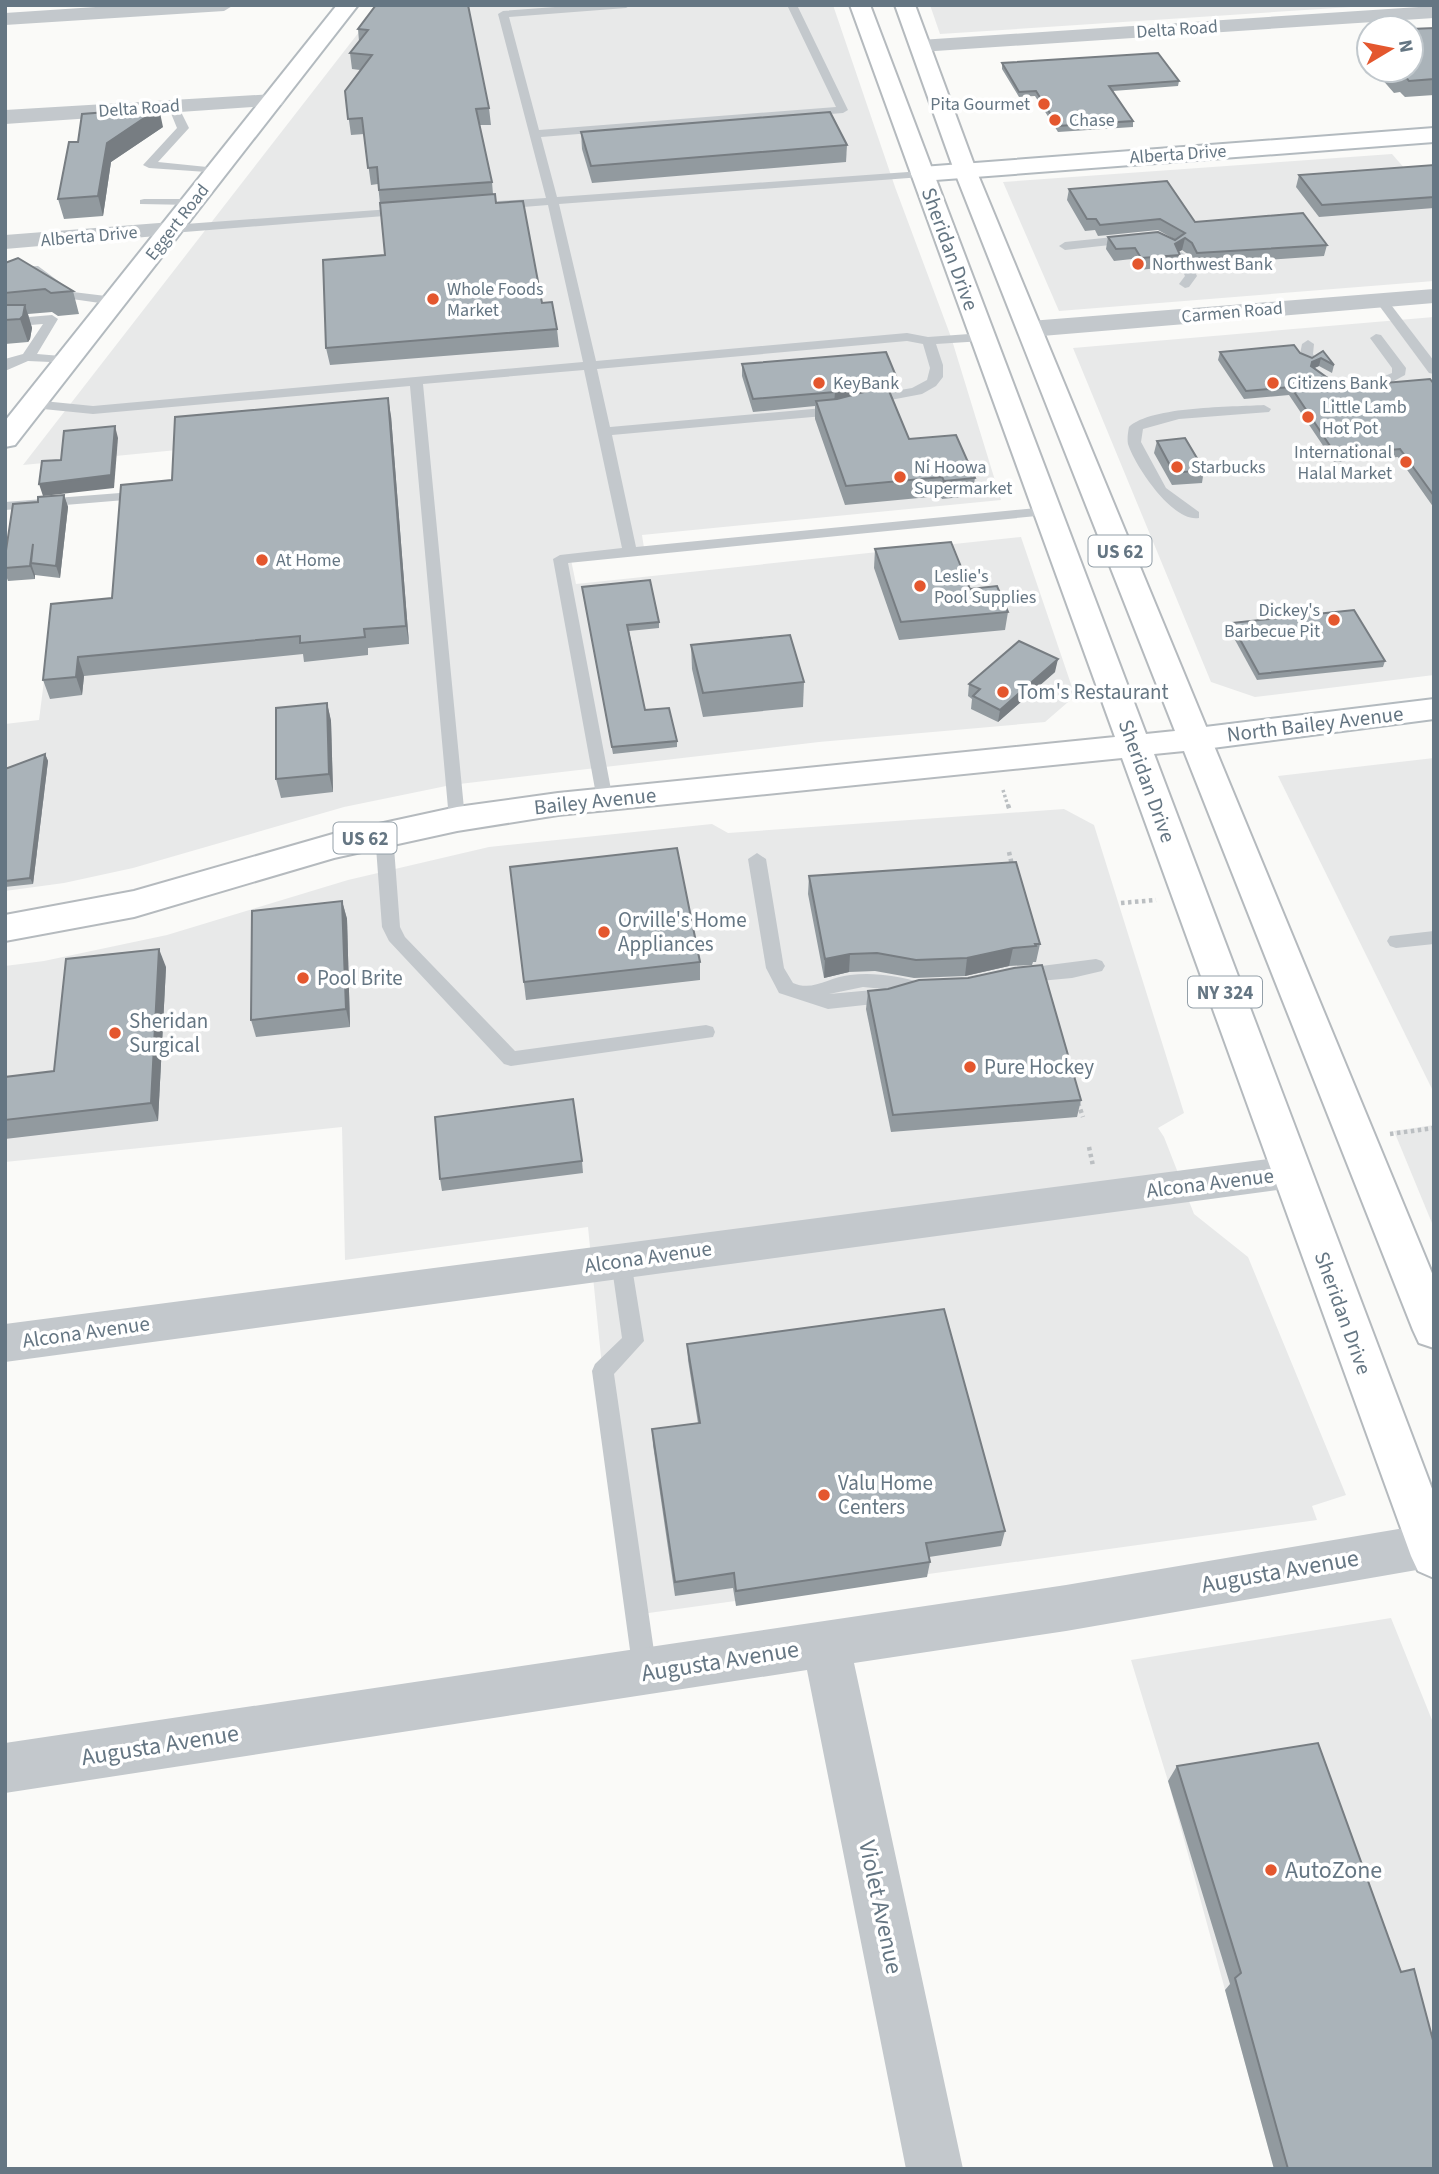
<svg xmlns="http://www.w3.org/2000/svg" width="1439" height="2174" font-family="'Source Sans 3',sans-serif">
	<rect width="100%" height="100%" fill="#fafaf8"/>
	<g fill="#e8e9e9">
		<path d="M380,5h453l62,182 56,150 50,163 -359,35 2,13 -74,7 6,29 445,-47 54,159 -30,26 -226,20 -368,43 -107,22 -211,61 -69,15 -59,8v-167l34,-4 14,-110 64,-6 59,-107 1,-47 -154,15z"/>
		<path d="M930,5h452l-442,29z"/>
		<path d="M1392,154l42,48v79l-375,30 -56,-129z"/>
		<path d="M1434,317v358l-179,22 -44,-15 -138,-334z"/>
		<path d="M1434,758v335l-156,-317z"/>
		<path d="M1064,809l30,16 90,288 -26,15 6,9 30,77 54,43 98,238 -34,11 5,14 -690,96 -39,-389 -243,33 -3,-133 -337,35v-196l39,-5 123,-26 181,-55 141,-33 223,-23 16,9z"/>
		<path d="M1434,1125v103l-40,-97z"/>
		<path d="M1391,1618l43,107v444h-160l-106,-388 -37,-121z"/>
	</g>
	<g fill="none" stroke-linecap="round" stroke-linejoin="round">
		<defs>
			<g id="secondary">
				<path d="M337,5h21l-343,440 -10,2v-26z"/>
				<path d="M1434,128v14l-512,39 -8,-2 -3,-5 3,-5 8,-2z"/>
				<path d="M1434,699v20l-237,31 -11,-3 -5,-8 5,-8 11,-3z"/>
			</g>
			<path id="primary" d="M850,5h20l276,729 29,-3 -221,-561 -59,-165h20l61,165 458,1108v70l-15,-5 -6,-13 -229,-579 -30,3 280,740v84l-16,-7 -7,-15 -289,-798 -564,57 -101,16 -123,27 -200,59 -129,24v-26l129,-24 199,-57 124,-27 101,-14 557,-56z"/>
		</defs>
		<use href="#secondary" stroke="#b3babf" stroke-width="4"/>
		<use href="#primary" stroke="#b5babe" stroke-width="4"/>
		<path stroke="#bbbfc2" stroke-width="3.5" stroke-dasharray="2.5 2.5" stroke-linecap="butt" d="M1003,790l5,16"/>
		<g stroke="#bbbfc2" stroke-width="4.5" stroke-dasharray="3.5 3.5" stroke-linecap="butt">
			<path d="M1008,805l2,6"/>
			<path d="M1009,852l3,13"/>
			<path d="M1121,903l35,-3"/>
			<path d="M1078,1103l5,14"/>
			<path d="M1390,1134l44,-6"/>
			<path d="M1089,1147l4,19"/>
		</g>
		<g fill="#c3c8cc" fill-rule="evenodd">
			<path d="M582,5h49l-5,3 -117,9 30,113 297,-23 -49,-102h10l51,105 -5,3 -302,24 16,60 365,-26 6,3 -6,3 -363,27 37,157 311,-28 21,4 55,-4 6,4 -6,4 -47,3 7,21v12l-7,9 -14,8 -42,8 -45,13 -223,20 24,112 411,-40 7,4 -7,4 -479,48 45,237 -8,6 -8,-6 -44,-241 7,-4 62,-7 -38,-178 -161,14 42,435 -8,6 -8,-6 -39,-433 -317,28 -60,-6 -7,-4 7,-4 60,6 490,-44 -35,-157 -50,4 -6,-4 6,-4 48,-3 -48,-184 5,-3zM907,341l16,3 7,24 -3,12 -15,8 -35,6 -42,13 -225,20 -13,-58z"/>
			<path d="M173,103l5,3 11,22 -31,34 59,6 6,3 -2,2 -72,-5 -6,-3 34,-37 -9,-22z"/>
			<path d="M144,199h48l6,3 -6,3 -52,-1v-4z"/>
			<path d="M405,208l4,2v4l-237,19 -6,-4 6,-4z"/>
			<path d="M1133,235l6,4 -2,3 -72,8 -6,-4 6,-4z"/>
			<path d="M1181,252l6,4 10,20 -8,11 -4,1 -6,-4 6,-8 -10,-20z"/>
			<path d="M38,266l35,26 41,5 6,4 -6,4 -49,-7 -30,-24 -30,2v-8z"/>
			<path d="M1381,296l4,1 49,64v13l-5,-1 -54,-73z"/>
			<path d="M52,315l6,4 -21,35 36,3v6l-45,-2 -23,10v-12l18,-5 20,-30 -38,3v-8z"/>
			<path d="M1376,334l5,1 25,33 -1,7 -22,12 -33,2v-6l25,-3 17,-7v-5l-22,-30z"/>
			<path d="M1308,340l6,4 -1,10 3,5 -6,4 -5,-1 -5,-8 2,-10z"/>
			<path d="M1264,405l7,4 -2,3 -90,7 -36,10 -2,13 25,46 33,24v6c-26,5 -64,-52 -71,-74 -1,-5 0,-12 1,-17 22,-21 104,-20 135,-22z"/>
			<path d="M120,493l5,1v6l-120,10v-8z"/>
			<path d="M384,828l9,6 7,93 5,10 110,114 191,-26 7,2 2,5 -2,5 -202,29 -7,-2 -115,-123 -7,-14 -7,-93z"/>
			<path d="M757,853l9,6 18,109 9,15c20,9 36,-6 57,-8 24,-3 49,1 72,8l2,5 -2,5 -7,2 -16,-4 2,4 -2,5 -7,2 -64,7 -49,-16 -13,-25 -18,-109zM863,987l21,2 -55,5z"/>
			<path d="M1434,931v13l-38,4 -6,-2 -3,-5 3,-5z"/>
			<path d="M1096,959l6,2 3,5 -3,5 -30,7 -54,5 -6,-2 -3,-5 3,-5 6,-2z"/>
			<path d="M621,1252l7,3 3,6 13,80 -30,33 43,298 -3,8 -9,4 -9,-4 -3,-8 -41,-301 3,-7 27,-26 -11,-77 3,-6z"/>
		</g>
		<g fill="#c3c8cc" fill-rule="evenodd">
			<path d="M126,5h108l-10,6 -219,14v-12z"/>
			<path d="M1434,6v12l-514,34 -7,-2 -3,-4 3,-4 7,-2z"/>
			<path d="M274,94l8,1 3,5 -3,5 -277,19v-14z"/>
			<path d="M172,222l8,2 4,5 -4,5 -175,15v-14z"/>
			<path d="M1434,289v14l-404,34 -9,-3 -4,-5 4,-5 9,-3z"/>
			<path d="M1292,1156l14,5 6,11 -6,11 -14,5 -1287,174v-38z"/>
			<path d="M1434,1523v44l-368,64 -212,32 109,506h-57l-99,-499 -802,123v-50l1061,-158z"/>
		</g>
		<use href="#secondary" fill="#fff" fill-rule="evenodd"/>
		<use href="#primary" fill="#fff" fill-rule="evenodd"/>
	</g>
	<g fill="#929a9f">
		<path d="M376,5l113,103 2,17h-12l13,57 1,12 49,109 15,26 2,18 -229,18 -4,-17 59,-93 -7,-71 -7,1 -7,-51 -13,1 -6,-44 15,-21 -8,-1 -2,-16 9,-12 -1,-12z"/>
		<path d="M1434,28v67l-29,2 -5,-5 -6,1 -20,-23h37z"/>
		<path d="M1369,32v33l-11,-12 6,-20z"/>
		<path d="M1002,63l177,18 -1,5 -65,5 20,30v6l-75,5 -23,-36 -16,1 -17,-28z"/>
		<path d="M163,127l-52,35 -8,54 -39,3 -6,-20 20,-57z"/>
		<path d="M581,132l266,13 -1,17 -254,21 -10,-34z"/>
		<path d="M1434,165v43l-115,9 -23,-30 3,-12z"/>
		<path d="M1069,189l126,33 132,23 -3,11 -130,9 -5,-10 -7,-5 -4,2 2,3 -3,11 -38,4 -7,-11 -18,2 -8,-12 2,-12 66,2 -16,-9 -60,6 -3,-6 -10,1 -18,-31z"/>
		<path d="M5,263l68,28 6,23 -21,2 -6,-4 -24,2 4,14 -2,11 -2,3 -23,2z"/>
		<path d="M1323,351l11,14 -2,8 -13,-7 -5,2 18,13 18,5 84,-2v124l-36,-51 -64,5 -45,-67 -45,4 -26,-39 2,-8 80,1 12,5z"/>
		<path d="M742,364l153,24 -6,2 20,49 66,39 -3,18 -30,3 -2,-3 -95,9 -30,-86v-13l-62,6 -11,-36z"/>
		<path d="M391,416l18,228 -41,4v7l-64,7 -1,-8 -219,22 -2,19 -32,4 -7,-19 69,-82 60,-118z"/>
		<path d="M1157,441l47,29 -2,13 -30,2 -18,-32z"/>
		<path d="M64,495l4,12 -8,71 -25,-3v4l-27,2 -3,-8v-16l33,-55z"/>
		<path d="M875,549l95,40 38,23 -3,18 -106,10 -25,-72z"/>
		<path d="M582,587l77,35v6l-30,3 16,79 32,31v6l-64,7z"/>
		<path d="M1231,623l154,38 -2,6 -126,13 -28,-51z"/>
		<path d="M691,645l113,37 -1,25 -100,10 -11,-48z"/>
		<path d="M1055,672l-57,50 -27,-13 1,-10 -4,-3 1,-12z"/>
		<path d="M327,703l4,18 2,71 -52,6 -5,-19z"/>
		<path d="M45,754l3,7 -15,123 -28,3v-118z"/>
		<path d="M510,867l190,95v18l-174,20z"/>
		<path d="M809,876l231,68 -4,18h-3l-1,3 -23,1 -44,10 -51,2 -39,-7 -26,1 -25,6 -16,-84z"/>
		<path d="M342,901l5,18 3,108 -94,10 -5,-17z"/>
		<path d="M166,967l-8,154 -153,18v-62l49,-6z"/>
		<path d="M868,991l213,109 -4,17 -186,15 -25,-123z"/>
		<path d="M582,1161l1,12 -141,18 -2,-12z"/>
		<path d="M687,1344l318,187 -4,15 -72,11 1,5 -3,15 -191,29 -3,-18 -58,8 -22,-151 -1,-16 46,-6 -10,-63z"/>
		<path d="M1177,1766l224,206 33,197h-160l-49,-179 5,-6 -62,-203z"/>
	</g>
	<g fill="#777d82">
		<path d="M159,108l4,19 -52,35 -8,54 -5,-20 9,-53z"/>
		<path d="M1185,238l-3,12 -10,5 3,-11z"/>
		<path d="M25,305l7,23 -2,11 -2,3 -8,-23z"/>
		<path d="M1321,358l-2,8 -9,4 2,-8z"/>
		<path d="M896,376l-1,12 -61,16 1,-12z"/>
		<path d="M388,398l3,18 18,228 -3,-18z"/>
		<path d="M115,426l3,12 -4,50 -71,8 -4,-12z"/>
		<path d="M64,495l4,12 -8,71 -4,-12z"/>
		<path d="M31,563l4,12v4l-5,-13z"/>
		<path d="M78,657l6,19 -2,19 -6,-18z"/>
		<path d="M1058,659l-3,13 -57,50 2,-12z"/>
		<path d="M327,703l4,18 2,71 -4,-18z"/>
		<path d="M45,754l3,7 -15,123 -3,-6z"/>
		<path d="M342,901l5,18 3,108 -4,-18z"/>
		<path d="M1013,948l-4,18 -44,10 2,-18z"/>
		<path d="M159,949l7,18 -8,154 -7,-18z"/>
		<path d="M850,954l-1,18 -25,6 1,-19z"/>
	</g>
	<g fill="#aab3b9" stroke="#777d82" stroke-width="2">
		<path d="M376,5h92l21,103 -13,1 16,73 -113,8 -2,-23 -9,1 -6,-50 -14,1 -3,-28 27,-36 -22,-2 18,-23 -10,-1z"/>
		<path d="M1434,28v51l-25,2 -4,-5h-6l-6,-6h18v-41z"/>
		<path d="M1369,32v12l-7,-7h6l-4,-4z"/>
		<path d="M1158,53l21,28 -70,5 24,35 -75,5 -22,-35 -17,1 -17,-29z"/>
		<path d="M159,108l-52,35 -9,53 -40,3 11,-57h9l4,-28z"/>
		<path d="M830,112l17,33 -256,21 -10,-34z"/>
		<path d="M1434,165v32l-112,8 -23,-30z"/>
		<path d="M1167,181l28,41 108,-9 24,32 -130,8 -5,-10 -7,-5 -10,6 5,11 -39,3 -6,-10 -19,1 -8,-12 50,-5 17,8 10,-7 -25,-14 -60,6 -4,-6h-9l-18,-30z"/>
		<path d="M495,194l1,9 27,-2 19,102 10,-1 5,27 -231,19 -3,-88 62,-5 -5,-52z"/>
		<path d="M18,258l55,33 -22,2 -6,-4 -40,4v-30z"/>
		<path d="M5,305h20l-2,11 -3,3 -15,1z"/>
		<path d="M1294,345l6,8 12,5 11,-7 11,14 -13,-7 -9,4 -1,4 21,15 18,5 80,-7 4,5v112l-34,-47 -64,6 -45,-68 -45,4 -26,-39z"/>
		<path d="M886,352l10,24 -61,16 -82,7 -11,-35z"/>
		<path d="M887,386l22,53 47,-4 19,43 -31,3 -2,-4 -96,9 -30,-85 21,-2z"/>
		<path d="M388,398l18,228 -42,3 1,8 -65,6v-7l-222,21 -2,20 -33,3 8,-76 61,-6 9,-113 51,-5 3,-63z"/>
		<path d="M115,426l-4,49 -72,9 3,-23 19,-1 3,-29z"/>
		<path d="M1185,438l19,32 -30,3 -17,-32z"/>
		<path d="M64,495l-8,71 -25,-3 2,-19 -3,22 -25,2v-11l8,-53 25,-2v-5z"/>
		<path d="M951,542l19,47 27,-3 11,26 -107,10 -26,-73z"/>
		<path d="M650,580l9,42 -32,3 18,85 24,-2 8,33 -65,6 -30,-160z"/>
		<path d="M1354,610l31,51 -126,13 -28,-51z"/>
		<path d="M790,635l14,47 -101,11 -12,-48z"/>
		<path d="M1019,641l39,18 -58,51 -27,-14 7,-7 -11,-5z"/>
		<path d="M327,703l2,71 -53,5v-71z"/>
		<path d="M45,754l-15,124 -25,3v-112z"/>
		<path d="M677,848l23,114 -176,20 -14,-115z"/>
		<path d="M1016,862l24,82h-5l1,2 -23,2 -46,10 -51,2 -39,-7 -27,1 -25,5 -16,-83z"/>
		<path d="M342,901l4,108 -95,11 1,-109z"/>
		<path d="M159,949l-8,154 -146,17v-43l49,-6 12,-112z"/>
		<path d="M1042,965l39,135 -188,15 -25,-124 20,-2 31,-9 49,-2 46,-10z"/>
		<path d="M573,1099l9,62 -142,18 -5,-62z"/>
		<path d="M944,1309l61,222 -79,12 4,19 -194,29 -2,-18 -59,9 -23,-153 48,-6 -13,-79z"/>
		<path d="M1318,1743l83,229 13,-3 20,75v125h-146l-53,-191 6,-5 -64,-207z"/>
	</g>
	<g fill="#e4572e" stroke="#fff" stroke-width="2.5">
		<circle cx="1044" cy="104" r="7"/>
		<circle cx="1055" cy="120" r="7"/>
		<circle cx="1138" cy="264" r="7"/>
		<circle cx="433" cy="299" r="7"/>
		<circle cx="819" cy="383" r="7"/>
		<circle cx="1273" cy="383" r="7"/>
		<circle cx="1308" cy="417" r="7"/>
		<circle cx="1406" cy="462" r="7"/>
		<circle cx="1177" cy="467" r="7"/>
		<circle cx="900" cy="477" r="7"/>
		<circle cx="262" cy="560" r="7"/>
		<circle cx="920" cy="586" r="7"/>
		<circle cx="1334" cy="620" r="7"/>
		<circle cx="1003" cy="692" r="7"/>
		<circle cx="604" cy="932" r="7"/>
		<circle cx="303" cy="978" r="7"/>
		<circle cx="115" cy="1033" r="7"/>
		<circle cx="970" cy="1067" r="7"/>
		<circle cx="824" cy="1495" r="7"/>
		<circle cx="1271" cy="1870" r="7"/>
	</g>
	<g text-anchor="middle" stroke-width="7" stroke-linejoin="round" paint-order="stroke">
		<g font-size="18" fill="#657683" stroke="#fff">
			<text transform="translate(1177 29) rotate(-4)" y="6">Delta Road</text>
			<text transform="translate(139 108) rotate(-4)" y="6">Delta Road</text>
			<text transform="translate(1178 154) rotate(-4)" y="6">Alberta Drive</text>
			<text transform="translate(177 222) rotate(-52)" y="6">Eggert Road</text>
			<text transform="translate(89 236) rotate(-5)" y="6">Alberta Drive</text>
			<text transform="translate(1232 312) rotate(-5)" y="6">Carmen Road</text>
		</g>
		<g font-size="18" fill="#657683" stroke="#fff" text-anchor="start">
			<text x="1030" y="110" text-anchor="end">Pita Gourmet</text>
			<text x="1069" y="126">Chase</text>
			<text x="1152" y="270">Northwest Bank</text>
			<text x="447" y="295">Whole Foods<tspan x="447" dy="21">Market</tspan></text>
			<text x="833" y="389">KeyBank</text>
			<text x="1287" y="389">Citizens Bank</text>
			<text x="1322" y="413">Little Lamb<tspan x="1322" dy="21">Hot Pot</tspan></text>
			<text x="1392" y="458" text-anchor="end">International<tspan x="1392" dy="21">Halal Market</tspan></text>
			<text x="914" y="473">Ni Hoowa<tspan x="914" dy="21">Supermarket</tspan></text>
			<text x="1191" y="473">Starbucks</text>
			<text x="276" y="566">At Home</text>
			<text x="934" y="582">Leslie's<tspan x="934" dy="21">Pool Supplies</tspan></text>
			<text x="1320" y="616" text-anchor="end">Dickey's<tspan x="1320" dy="21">Barbecue Pit</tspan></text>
		</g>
		<g fill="#fff" stroke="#939fa8" stroke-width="2">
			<rect x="1088.5" y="535.5" width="63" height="31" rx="5"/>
			<rect x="333.5" y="822.5" width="63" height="31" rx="5"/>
			<rect x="1188" y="976.5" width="74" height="31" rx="5"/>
		</g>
		<g font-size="19" font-weight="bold" fill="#657683">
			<text x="1120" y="558">US 62</text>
			<text x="365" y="845">US 62</text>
			<text x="1225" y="999">NY 324</text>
		</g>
		<g font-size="21" fill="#657683" stroke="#fff">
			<text transform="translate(950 249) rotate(70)" y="7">Sheridan Drive</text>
			<text transform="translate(1315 724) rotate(-7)" y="7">North Bailey Avenue</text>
			<text transform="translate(1147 781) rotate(70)" y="7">Sheridan Drive</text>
			<text transform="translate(595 801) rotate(-6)" y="7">Bailey Avenue</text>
			<text transform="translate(1210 1183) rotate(-7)" y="7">Alcona Avenue</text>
			<text transform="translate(648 1257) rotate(-8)" y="7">Alcona Avenue</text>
			<text transform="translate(1343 1313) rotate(70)" y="7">Sheridan Drive</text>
			<text transform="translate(86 1332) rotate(-8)" y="7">Alcona Avenue</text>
		</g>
		<g font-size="21" fill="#657683" stroke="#fff" text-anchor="start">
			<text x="1017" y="699">Tom's Restaurant</text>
			<text x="618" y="927">Orville's Home<tspan x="618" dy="24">Appliances</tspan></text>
			<text x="317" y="985">Pool Brite</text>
			<text x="129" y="1028">Sheridan<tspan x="129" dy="24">Surgical</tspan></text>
			<text x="984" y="1074">Pure Hockey</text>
			<text x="838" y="1490">Valu Home<tspan x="838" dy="24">Centers</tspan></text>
		</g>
		<g font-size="24" fill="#657683" stroke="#fff">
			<text transform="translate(1280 1571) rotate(-10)" y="8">Augusta Avenue</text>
			<text transform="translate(720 1661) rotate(-9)" y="8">Augusta Avenue</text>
			<text transform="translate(160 1745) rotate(-9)" y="8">Augusta Avenue</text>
			<text transform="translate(881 1907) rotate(78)" y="8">Violet Avenue</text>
		</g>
		<g font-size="24" fill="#657683" stroke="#fff" text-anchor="start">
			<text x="1285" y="1878">AutoZone</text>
		</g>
	</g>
	<rect width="1439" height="2174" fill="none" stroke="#657683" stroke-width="14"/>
	<g transform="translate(1390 49) rotate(80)"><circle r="33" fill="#ffffff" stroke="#c1c8cd" stroke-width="2"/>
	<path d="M0-5L12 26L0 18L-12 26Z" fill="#e4572e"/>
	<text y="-10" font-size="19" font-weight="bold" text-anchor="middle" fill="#657683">N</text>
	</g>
</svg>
